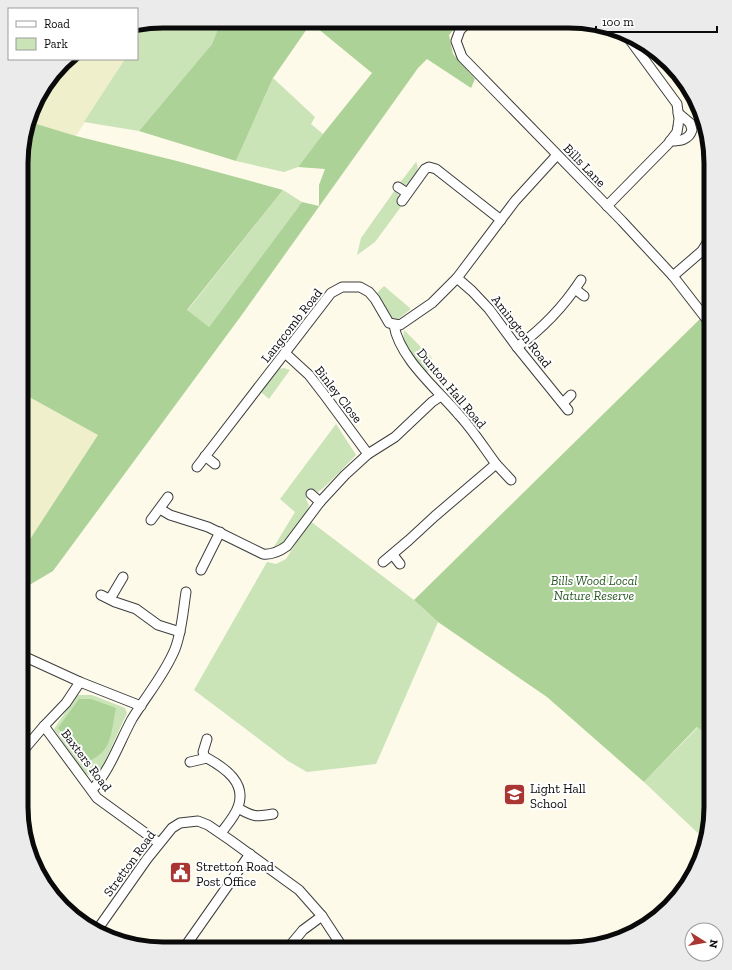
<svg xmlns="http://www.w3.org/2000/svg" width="732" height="970" font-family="'Zilla Slab',serif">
	<rect width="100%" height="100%" fill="#fdfae9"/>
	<g fill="#efefcc">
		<path d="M67,59h58l-49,77 -46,-14 10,-30z"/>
		<path d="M22,393l77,42 -78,118z"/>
	</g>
	<g fill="#cae3b7">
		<path d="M163,21c9,0 22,8 30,0h28l-9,23 -73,87 -55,-9 41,-63h12v-34z"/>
		<path d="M273,78l42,39 -4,7 12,10 -25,33 -14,5 -48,-11z"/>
		<path d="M416,162c5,9 -3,21 -12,25l-5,-3z"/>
		<path d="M283,190l19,12 -93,125 -22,-16z"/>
		<path d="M395,190l4,6 -2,5 6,3 -28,38 -18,13 4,-17z"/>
		<path d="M384,286l27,23 -13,10 -6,-1 -6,-8 -9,-17z"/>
		<path d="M404,330l28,28 -1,2 4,6 -9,7c-10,-13 -25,-26 -22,-43z"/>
		<path d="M284,368l6,2 -21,29 -8,-7 17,-23z"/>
		<path d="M336,424l20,31c-6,6 -33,35 -38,37l-6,-3 -6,10 3,6 -3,8 -20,27 -14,10 23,-38 -15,-13z"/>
		<path d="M310,521l104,79 24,22 -62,142 -69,8 -19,-11 -94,-71 73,-128 9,2 10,-5z"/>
		<path d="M77,695h15l33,13 2,5 -27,59 -8,4 -7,-2 -31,-45z"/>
		<path d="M698,727l13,11v78l-8,22 -59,-56z"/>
	</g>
	<g fill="#add298">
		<path d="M221,21l159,1 8,6 7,-6h65l-11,13 4,19 22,25 -4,9 -44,-29 -9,9 -177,248 -188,255 -27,16 -5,6v-40l77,-118 -76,-42v-249l8,-22 46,14 101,25 106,29 -96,120 22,17 93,-125 17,4v-21l6,-16 -27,-2 25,-33 49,-61 -61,-50 -38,55 -37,83 -97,-30 73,-87z"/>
		<path d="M701,318l10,16v404l-14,-11 -53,55 -97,-85 -109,-75 -24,-22z"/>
		<path d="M79,699h12l25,9c-5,23 -3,43 -27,53l-10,-6 -21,-27z"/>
	</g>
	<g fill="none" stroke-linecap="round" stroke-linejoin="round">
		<defs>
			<g id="minor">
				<path d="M468,22l-8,8 -4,11 6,16 160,164 51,55 38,49"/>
				<path d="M670,141c10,0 19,-1 22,-11l-2,-7 -12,-10"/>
				<path d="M398,187l9,6"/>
				<path d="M402,201l23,-32 4,-2 7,2 65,51"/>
				<path d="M607,206l61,-62 9,-12 1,-6 1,-7 -2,-15 -47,-64"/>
				<path d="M673,276l29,-25 9,-15"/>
				<path d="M457,278l15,13 17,18 28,38 51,63"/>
				<path d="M575,289l9,7"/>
				<path d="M517,347c25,-18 47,-41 64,-67"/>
				<path d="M285,353l24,22 17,22 42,57"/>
				<path d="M563,403l8,-8"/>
				<path d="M205,456l10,8"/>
				<path d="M496,464l15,16"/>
				<path d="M197,467l134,-174 11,-6h18l9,5 6,7 14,24 11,2 32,-22 25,-25 58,-77 42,-46"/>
				<path d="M311,494l9,8"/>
				<path d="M160,509l10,6 38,12 55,27c9,1 17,-3 24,-8l33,-44 25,-27 23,-21 27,-17 37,-35 9,-6"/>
				<path d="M151,520l17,-23"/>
				<path d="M393,555l7,9"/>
				<path d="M383,562l26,-22 26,-24 61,-52c-12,-16 -23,-34 -37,-49 -21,-25 -60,-57 -65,-90"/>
				<path d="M201,570l19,-38"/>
				<path d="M101,595l14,7 21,7 22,16 22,7"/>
				<path d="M110,599l13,-22"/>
				<path d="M21,655l59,27 61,24"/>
				<path d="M44,726l22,-23 14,-21"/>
				<path d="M21,753l23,-27 53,72 62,45"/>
				<path d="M205,758l-2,-6 4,-13"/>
				<path d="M190,762l17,-4c18,10 40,25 31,49 -3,9 -11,18 -17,26"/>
				<path d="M92,790c18,-20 27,-47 40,-71 14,-23 33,-45 43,-70 7,-18 8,-38 11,-57"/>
				<path d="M238,808c15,9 18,9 35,6"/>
				<path d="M97,930l50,-71 25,-31 8,-5 18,-2 10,4 22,15 69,50 23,26 21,32"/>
				<path d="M184,948l66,-94"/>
				<path d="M288,948l15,-18 19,-14"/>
			</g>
		</defs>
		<use href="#minor" stroke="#3d3d3d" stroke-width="11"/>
		<use href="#minor" stroke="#fff" stroke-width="9"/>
	</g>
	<defs>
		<symbol id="school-square" viewBox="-11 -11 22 22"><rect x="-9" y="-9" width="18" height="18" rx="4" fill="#aa3632" stroke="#fff"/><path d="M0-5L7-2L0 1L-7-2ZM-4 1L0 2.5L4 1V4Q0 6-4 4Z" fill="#fff"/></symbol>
		<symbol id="civic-square" viewBox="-11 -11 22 22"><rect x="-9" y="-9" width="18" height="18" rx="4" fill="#aa3632" stroke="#fff"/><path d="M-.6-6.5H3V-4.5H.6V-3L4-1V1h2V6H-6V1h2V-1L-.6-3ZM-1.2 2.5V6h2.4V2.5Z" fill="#fff"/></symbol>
	</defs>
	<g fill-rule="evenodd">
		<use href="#school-square" x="502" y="782" width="25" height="25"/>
		<use href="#civic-square" x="168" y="860" width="25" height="25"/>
	</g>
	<g text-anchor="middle" stroke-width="4" stroke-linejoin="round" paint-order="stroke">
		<g font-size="13" fill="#0a0a0a" stroke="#fff">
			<text transform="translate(585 165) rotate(46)" y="5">Bills Lane</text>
			<text transform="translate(291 325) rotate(-52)" y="5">Langcomb Road</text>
			<text transform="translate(522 331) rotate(52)" y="5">Amington Road</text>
			<text transform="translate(452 388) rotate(50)" y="5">Dunton Hall Road</text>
			<text transform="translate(339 394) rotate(52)" y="5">Binley Close</text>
			<text transform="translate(87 760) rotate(53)" y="5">Baxters Road</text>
			<text transform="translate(129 863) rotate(-54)" y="5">Stretton Road</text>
		</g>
		<g font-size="13" font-style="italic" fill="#295922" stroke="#fff">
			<text x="594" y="585">Bills Wood Local<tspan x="594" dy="15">Nature Reserve</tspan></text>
		</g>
		<g font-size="13" fill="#0a0a0a" stroke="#fff" text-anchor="start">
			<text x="530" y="793">Light Hall<tspan x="530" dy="15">School</tspan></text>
			<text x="196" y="871">Stretton Road<tspan x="196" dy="15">Post Office</tspan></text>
		</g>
	</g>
	<path d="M0 0H732V970H0ZM163 28H569A135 135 0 0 1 704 163V807A135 135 0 0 1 569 942H163A135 135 0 0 1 28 807V163A135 135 0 0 1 163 28Z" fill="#ebebeb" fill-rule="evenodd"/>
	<path fill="none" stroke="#0a0a0a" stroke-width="5" d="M163 28H569A135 135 0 0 1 704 163V807A135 135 0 0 1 569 942H163A135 135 0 0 1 28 807V163A135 135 0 0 1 163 28Z"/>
	<rect x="8" y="8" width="130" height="52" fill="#ffffff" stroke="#9d9d9d"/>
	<rect x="16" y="21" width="20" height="6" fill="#ffffff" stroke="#9d9d9d"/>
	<text x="44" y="28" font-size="12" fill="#0a0a0a">Road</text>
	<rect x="16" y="38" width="20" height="12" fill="#cae3b7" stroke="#9d9d9d"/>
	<text x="44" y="48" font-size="12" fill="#0a0a0a">Park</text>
	<g transform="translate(704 942) rotate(101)"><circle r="19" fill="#ffffff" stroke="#9d9d9d"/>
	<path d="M0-3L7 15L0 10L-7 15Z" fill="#aa3632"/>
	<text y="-6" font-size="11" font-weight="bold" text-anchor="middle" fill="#0a0a0a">N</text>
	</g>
	<path d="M596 26v6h121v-6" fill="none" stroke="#0a0a0a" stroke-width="2"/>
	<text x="602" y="26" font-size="12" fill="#0a0a0a" stroke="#ffffff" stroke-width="3" paint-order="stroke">100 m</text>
</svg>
